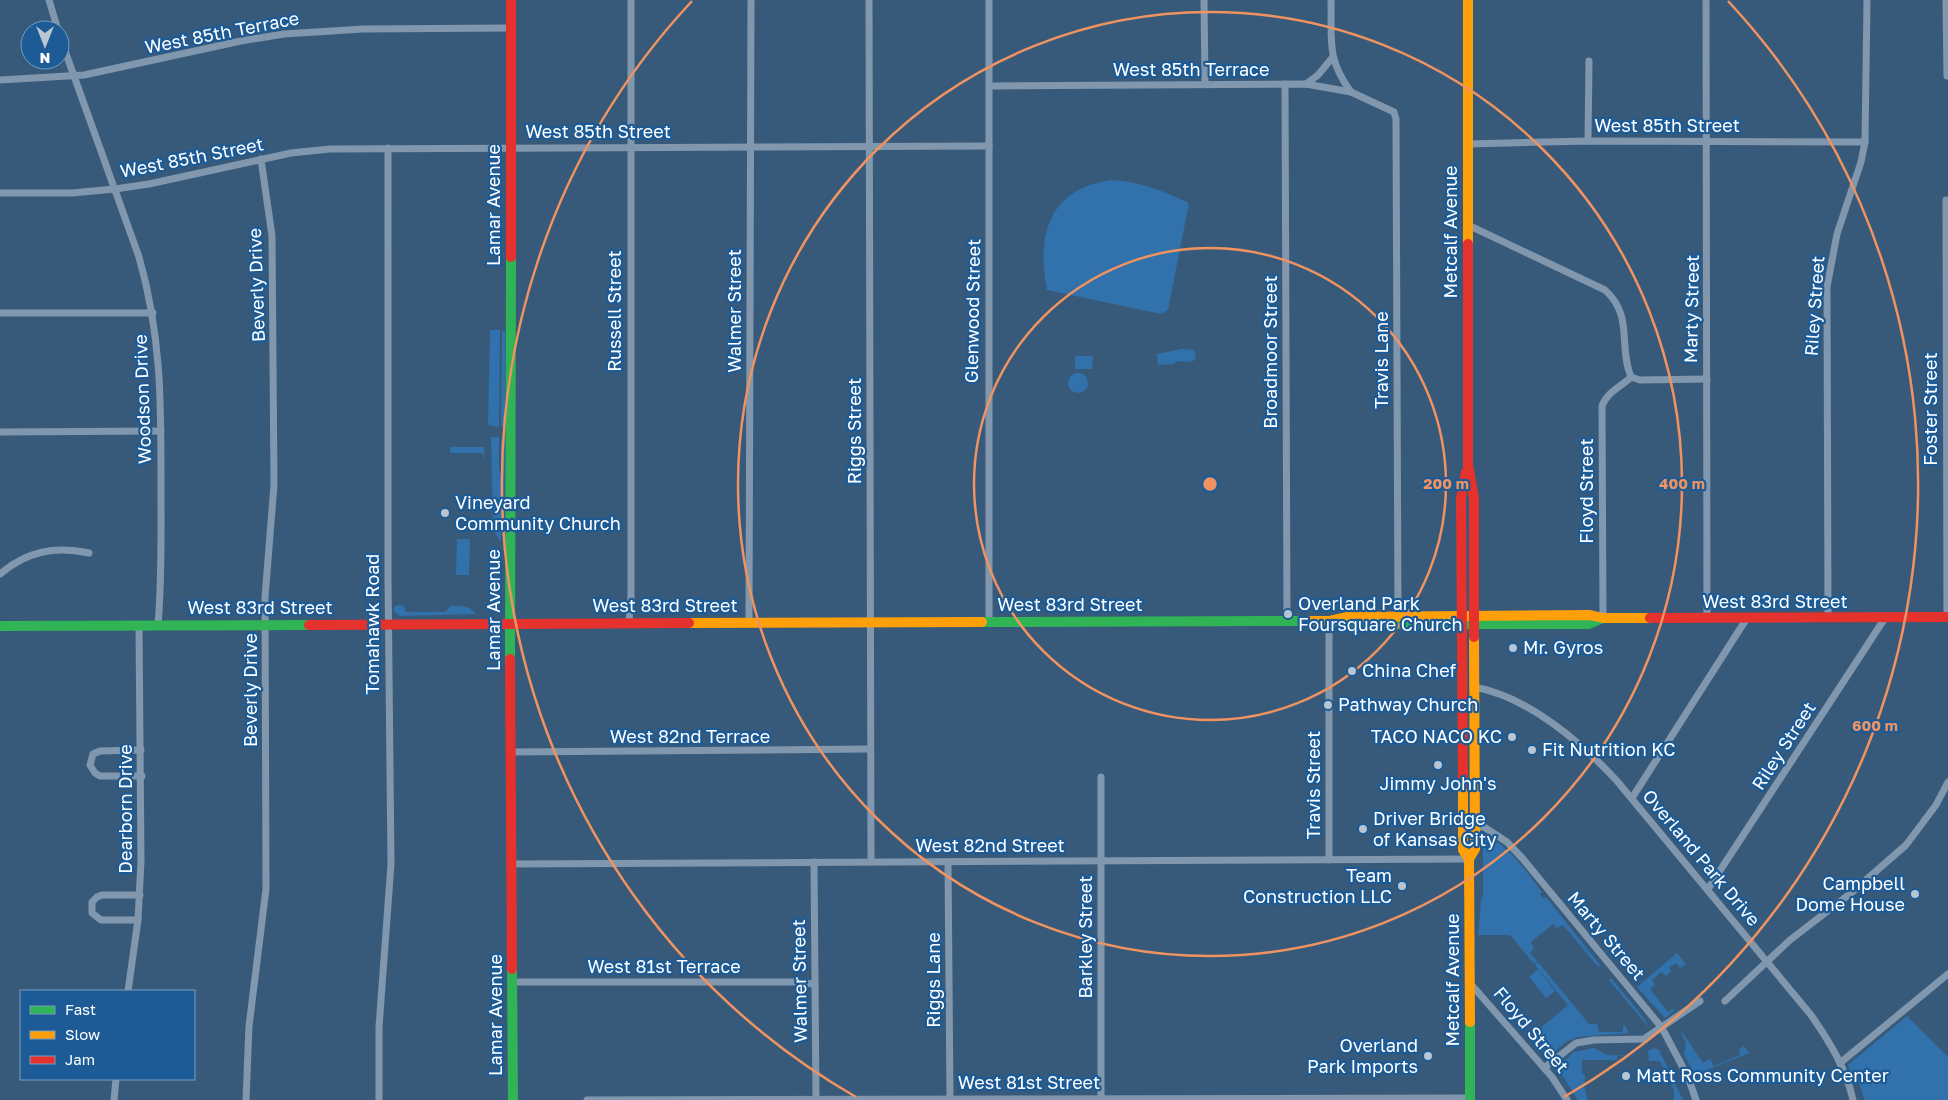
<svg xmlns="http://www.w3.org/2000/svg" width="1948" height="1100" font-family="'Golos Text',sans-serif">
	<rect width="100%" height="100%" fill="#385a7a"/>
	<g fill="#3171ac">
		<path d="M1112,180c29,2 52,11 77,23l-21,107 -7,4 -114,-24c-11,-55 2,-102 65,-110z"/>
		<path d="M490,330h10l-1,97 -11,-2z"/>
		<path d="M502,330l3,3v91l-4,3z"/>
		<path d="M1182,349l12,1 2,9 -5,3 -15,-1 -2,3 -16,1 -1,-11z"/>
		<path d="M1075,356h18l-1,13h-17z"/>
		<circle cx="1078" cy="383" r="10"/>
		<path d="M491,437h8v32l3,11 -1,62 -6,-9 -2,-10z"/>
		<path d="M501,438l4,4 -1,99h-1z"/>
		<path d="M450,447h34l1,15 -2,-9h-33z"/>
		<path d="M457,539h13l-1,36h-13z"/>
		<path d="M398,605l6,1 2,6h39l6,-6c9,-1 19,0 25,8l-76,2 -6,-5v-4z"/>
		<path d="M1486,839c17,-2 46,40 56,53l-2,2 3,4 3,-1 54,68 -2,2 -35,-42 -6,3 -4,-4 -22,18 3,6 -4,5 7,8 -3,3 -24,-29h-32l3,-35 2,-3v-55z"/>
		<path d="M1677,953l9,11 -6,4 -3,-5 -8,4 2,5 -5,4 -5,-4 -9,8 3,5 -5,4 18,23 5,-3 2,1 -10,8 -28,-31z"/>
		<path d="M1538,962l51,62h8l2,8h24v-6l2,-1 4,8 -51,4 -12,5 -18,15 -18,-20 38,-32 -33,-40z"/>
		<path d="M1538,969l17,22 -9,7 -17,-21z"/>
		<path d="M1611,978l32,39 7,12 -41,-49z"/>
		<path d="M1907,1016l41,41v43h-83l-7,-19 -4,3 -6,-19z"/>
		<path d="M1680,1029l23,34 7,-4 4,7 26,-11 -1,-6 5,-3 5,7 -54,22 -11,-21 2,-10z"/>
		<path d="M1594,1048l13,7 30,1h-20v4h-35v14l3,1 -1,11 4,14h-10l-21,-33 17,-15z"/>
		<path d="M1654,1048l5,2 24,50h-9v-10l-14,-29h-11l-1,-10z"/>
	</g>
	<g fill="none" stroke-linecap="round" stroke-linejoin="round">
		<g stroke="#8197ad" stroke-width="7">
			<path d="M49,0l9,30"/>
			<path d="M869,0l2,862"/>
			<path d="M989,0v621"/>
			<path d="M1204,0l1,84"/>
			<path d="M1331,0c1,40 -5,58 20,92"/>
			<path d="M1706,0l1,618"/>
			<path d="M1946,0l1,76"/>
			<path d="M60,37l79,220c23,81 22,148 22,231 0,46 1,91 -3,137"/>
			<path d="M0,80l84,-5 157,-34 43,-7 79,-5 148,-1"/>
			<path d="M1285,84l2,536"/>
			<path d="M1306,84l12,-9 14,-17"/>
			<path d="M990,86l316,-2 45,8 43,20 2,7 2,497"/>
			<path d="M1588,141l1,-80"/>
			<path d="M1468,144l120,-3 277,1"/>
			<path d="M0,193h72l43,-4 34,-5 142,-31 39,-4 659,-3"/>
			<path d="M1946,200l1,417"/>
			<path d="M1468,225l137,65c29,26 13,56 26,87"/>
			<path d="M0,313h153"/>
			<path d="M1631,377l9,3 67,-1"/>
			<path d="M0,432l161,-1"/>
			<path d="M0,574c27,-23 55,-28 89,-21"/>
			<path d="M1603,618l-1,-212c5,-14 19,-19 29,-29"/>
			<path d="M1828,618l-1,-331 10,-53 24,-72 4,-20 2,-142"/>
			<path d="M629,622l2,-24v-598"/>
			<path d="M749,622l2,-622"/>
			<path d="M1474,687c53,9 108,56 143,94l194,234c18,26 35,53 42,85"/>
			<path d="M141,750l-41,1 -7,3 -3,11 5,8 5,3h42"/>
			<path d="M510,752l360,-3"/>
			<path d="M1101,777v321"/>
			<path d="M1632,798l115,-180"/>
			<path d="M1462,827h22l23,15 16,17 139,169 26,49 8,23"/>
			<path d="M1329,860v-239"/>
			<path d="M814,862l2,237"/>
			<path d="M948,862l2,237"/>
			<path d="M511,864l958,-5"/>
			<path d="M1708,889l177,-271"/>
			<path d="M138,920h-37l-9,-7v-11l5,-5 5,-2h38"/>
			<path d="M512,982h281l22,2"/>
			<path d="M1469,982l83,95 15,23"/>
			<path d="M128,991l10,-71 3,-59 -2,-236"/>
			<path d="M1725,1001l65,-61 61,-47 55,-48 30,-40 12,-23"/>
			<path d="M1840,1063l108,-89"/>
			<path d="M1544,1068l32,-25 18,-3 50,-1 56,-38"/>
			<path d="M114,1100l2,-21"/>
			<path d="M246,1100l3,-74 17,-137 -1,-292 9,-112 -2,-249 -11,-77"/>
			<path d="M379,1100v-73l12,-163 -3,-287v-429"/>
			<path d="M587,1100l883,-2"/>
		</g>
		<g stroke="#30b455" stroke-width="10">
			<path d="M1330,621l14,3h245l14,-6"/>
			<path d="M982,622l323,-1"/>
			<path d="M0,626l309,-1"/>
			<path d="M510,659l1,-402"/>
			<path d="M512,969l1,131"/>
			<path d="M1470,1022v78"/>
		</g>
		<g stroke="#ff9f0a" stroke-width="10">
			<path d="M1468,0v244"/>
			<path d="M1305,621h24l17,-4 244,-2 13,3h47"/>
			<path d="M689,623l293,-1"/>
			<path d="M1463,785v65l6,9"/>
			<path d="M1470,1022l-1,-163 6,-10 -1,-212"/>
		</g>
		<g stroke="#e5322d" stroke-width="10">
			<path d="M1468,244v221l6,33v139"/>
			<path d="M511,257v-257"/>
			<path d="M1650,618l298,-1"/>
			<path d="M309,625l380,-2"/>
			<path d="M510,659l2,310"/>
			<path d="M1463,785l-2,-287 5,-26"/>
		</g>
	</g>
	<g fill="none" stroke="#f09361" stroke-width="2.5">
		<circle cx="1210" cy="484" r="236"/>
		<circle cx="1210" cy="484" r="472"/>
		<path d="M856 1097A708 708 0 0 1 692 1M1728 1A708 708 0 0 1 1564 1097"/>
	</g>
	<g fill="#b9c5d0" stroke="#1c5b96" stroke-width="2">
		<circle cx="445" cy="513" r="5"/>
		<circle cx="1288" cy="614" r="5"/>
		<circle cx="1513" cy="648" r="5"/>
		<circle cx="1352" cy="671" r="5"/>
		<circle cx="1328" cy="705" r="5"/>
		<circle cx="1512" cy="737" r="5"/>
		<circle cx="1532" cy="750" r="5"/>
		<circle cx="1438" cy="765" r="5"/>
		<circle cx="1363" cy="829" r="5"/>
		<circle cx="1402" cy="886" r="5"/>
		<circle cx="1915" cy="894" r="5"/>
		<circle cx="1428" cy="1056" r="5"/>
		<circle cx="1626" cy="1076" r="5"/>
	</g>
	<g text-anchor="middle" stroke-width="4.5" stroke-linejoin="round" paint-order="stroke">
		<g font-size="18" fill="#fff" stroke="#1c5b96">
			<text transform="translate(222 33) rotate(-11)" y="6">West 85th Terrace</text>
			<text x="1191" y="76">West 85th Terrace</text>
			<text x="1667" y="132">West 85th Street</text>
			<text x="598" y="138">West 85th Street</text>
			<text transform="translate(192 158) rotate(-11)" y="6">West 85th Street</text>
			<text transform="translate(494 205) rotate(-90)" y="6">Lamar Avenue</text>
			<text transform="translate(1451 232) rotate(-90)" y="6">Metcalf Avenue</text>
			<text transform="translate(257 285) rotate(-92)" y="6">Beverly Drive</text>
			<text transform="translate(1815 306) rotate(-86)" y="6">Riley Street</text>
			<text transform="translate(1692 309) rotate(-89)" y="6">Marty Street</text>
			<text transform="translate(615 311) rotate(-90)" y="6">Russell Street</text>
			<text transform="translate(735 311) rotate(-90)" y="6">Walmer Street</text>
			<text transform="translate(973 311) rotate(-89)" y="6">Glenwood Street</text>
			<text transform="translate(1271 352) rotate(-90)" y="6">Broadmoor Street</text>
			<text transform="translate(1382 360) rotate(-90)" y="6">Travis Lane</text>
			<text transform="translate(143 399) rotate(-92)" y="6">Woodson Drive</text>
			<text transform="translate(1931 409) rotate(-90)" y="6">Foster Street</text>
			<text transform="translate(855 431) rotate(-90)" y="6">Riggs Street</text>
			<text transform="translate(1587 491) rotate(-90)" y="6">Floyd Street</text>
			<text x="1775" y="608">West 83rd Street</text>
			<text x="1070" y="611">West 83rd Street</text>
			<text x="665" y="612">West 83rd Street</text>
			<text x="260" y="614">West 83rd Street</text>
			<text transform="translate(494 610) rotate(-90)" y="6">Lamar Avenue</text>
			<text transform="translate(373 624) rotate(-90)" y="6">Tomahawk Road</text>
			<text transform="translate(251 690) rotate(-90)" y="6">Beverly Drive</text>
			<text x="690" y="743">West 82nd Terrace</text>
			<text transform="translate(1784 746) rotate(-57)" y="6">Riley Street</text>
			<text transform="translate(1314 785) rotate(-90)" y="6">Travis Street</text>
			<text transform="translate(126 809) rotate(-90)" y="6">Dearborn Drive</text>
			<text x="990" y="852">West 82nd Street</text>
			<text transform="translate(1701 858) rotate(50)" y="6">Overland Park Drive</text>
			<text transform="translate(1606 936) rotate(50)" y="6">Marty Street</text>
			<text transform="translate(1086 937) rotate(-90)" y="6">Barkley Street</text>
			<text x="664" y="973">West 81st Terrace</text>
			<text transform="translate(934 980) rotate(-90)" y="6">Riggs Lane</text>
			<text transform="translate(1453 980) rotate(-90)" y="6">Metcalf Avenue</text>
			<text transform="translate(800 981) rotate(-91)" y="6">Walmer Street</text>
			<text transform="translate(496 1015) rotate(-90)" y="6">Lamar Avenue</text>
			<text transform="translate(1531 1030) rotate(50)" y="6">Floyd Street</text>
			<text x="1029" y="1089">West 81st Street</text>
		</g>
		<g font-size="18" fill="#fff" stroke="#1c5b96" text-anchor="start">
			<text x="455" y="509">Vineyard<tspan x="455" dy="21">Community Church</tspan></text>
			<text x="1298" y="610">Overland Park<tspan x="1298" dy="21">Foursquare Church</tspan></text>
			<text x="1523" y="654">Mr. Gyros</text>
			<text x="1362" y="677">China Chef</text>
			<text x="1338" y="711">Pathway Church</text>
			<text x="1502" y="743" text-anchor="end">TACO NACO KC</text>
			<text x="1542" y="756">Fit Nutrition KC</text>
			<text x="1438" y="790" text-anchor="middle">Jimmy John's</text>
			<text x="1373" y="825">Driver Bridge<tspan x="1373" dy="21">of Kansas City</tspan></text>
			<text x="1392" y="882" text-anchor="end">Team<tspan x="1392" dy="21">Construction LLC</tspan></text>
			<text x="1905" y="890" text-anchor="end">Campbell<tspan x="1905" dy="21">Dome House</tspan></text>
			<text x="1418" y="1052" text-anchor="end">Overland<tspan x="1418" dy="21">Park Imports</tspan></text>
			<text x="1636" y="1082">Matt Ross Community Center</text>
		</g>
	</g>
	<circle cx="1210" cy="484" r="8" fill="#f09361" stroke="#1c5b96" stroke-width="2.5"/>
	<g font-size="15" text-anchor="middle" font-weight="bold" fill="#f09361" stroke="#1c5b96" stroke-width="4.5" stroke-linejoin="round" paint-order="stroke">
		<text x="1446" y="489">200 m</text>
		<text x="1682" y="489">400 m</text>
		<text x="1875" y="731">600 m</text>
	</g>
	<rect x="20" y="990" width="175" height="90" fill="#1c5b96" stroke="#779dc0"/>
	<rect x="30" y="1006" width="25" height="8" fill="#30b455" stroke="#779dc0"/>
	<text x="65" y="1015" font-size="15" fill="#ffffff">Fast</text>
	<rect x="30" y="1031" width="25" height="8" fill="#ff9f0a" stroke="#779dc0"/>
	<text x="65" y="1040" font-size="15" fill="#ffffff">Slow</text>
	<rect x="30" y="1056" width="25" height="8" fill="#e5322d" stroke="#779dc0"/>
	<text x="65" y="1065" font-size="15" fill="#ffffff">Jam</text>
	<g transform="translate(45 45) rotate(180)"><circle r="24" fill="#1c5b96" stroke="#779dc0"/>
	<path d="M0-4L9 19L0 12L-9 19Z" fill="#b9c5d0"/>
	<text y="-8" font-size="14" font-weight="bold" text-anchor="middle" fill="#ffffff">N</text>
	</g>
</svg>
